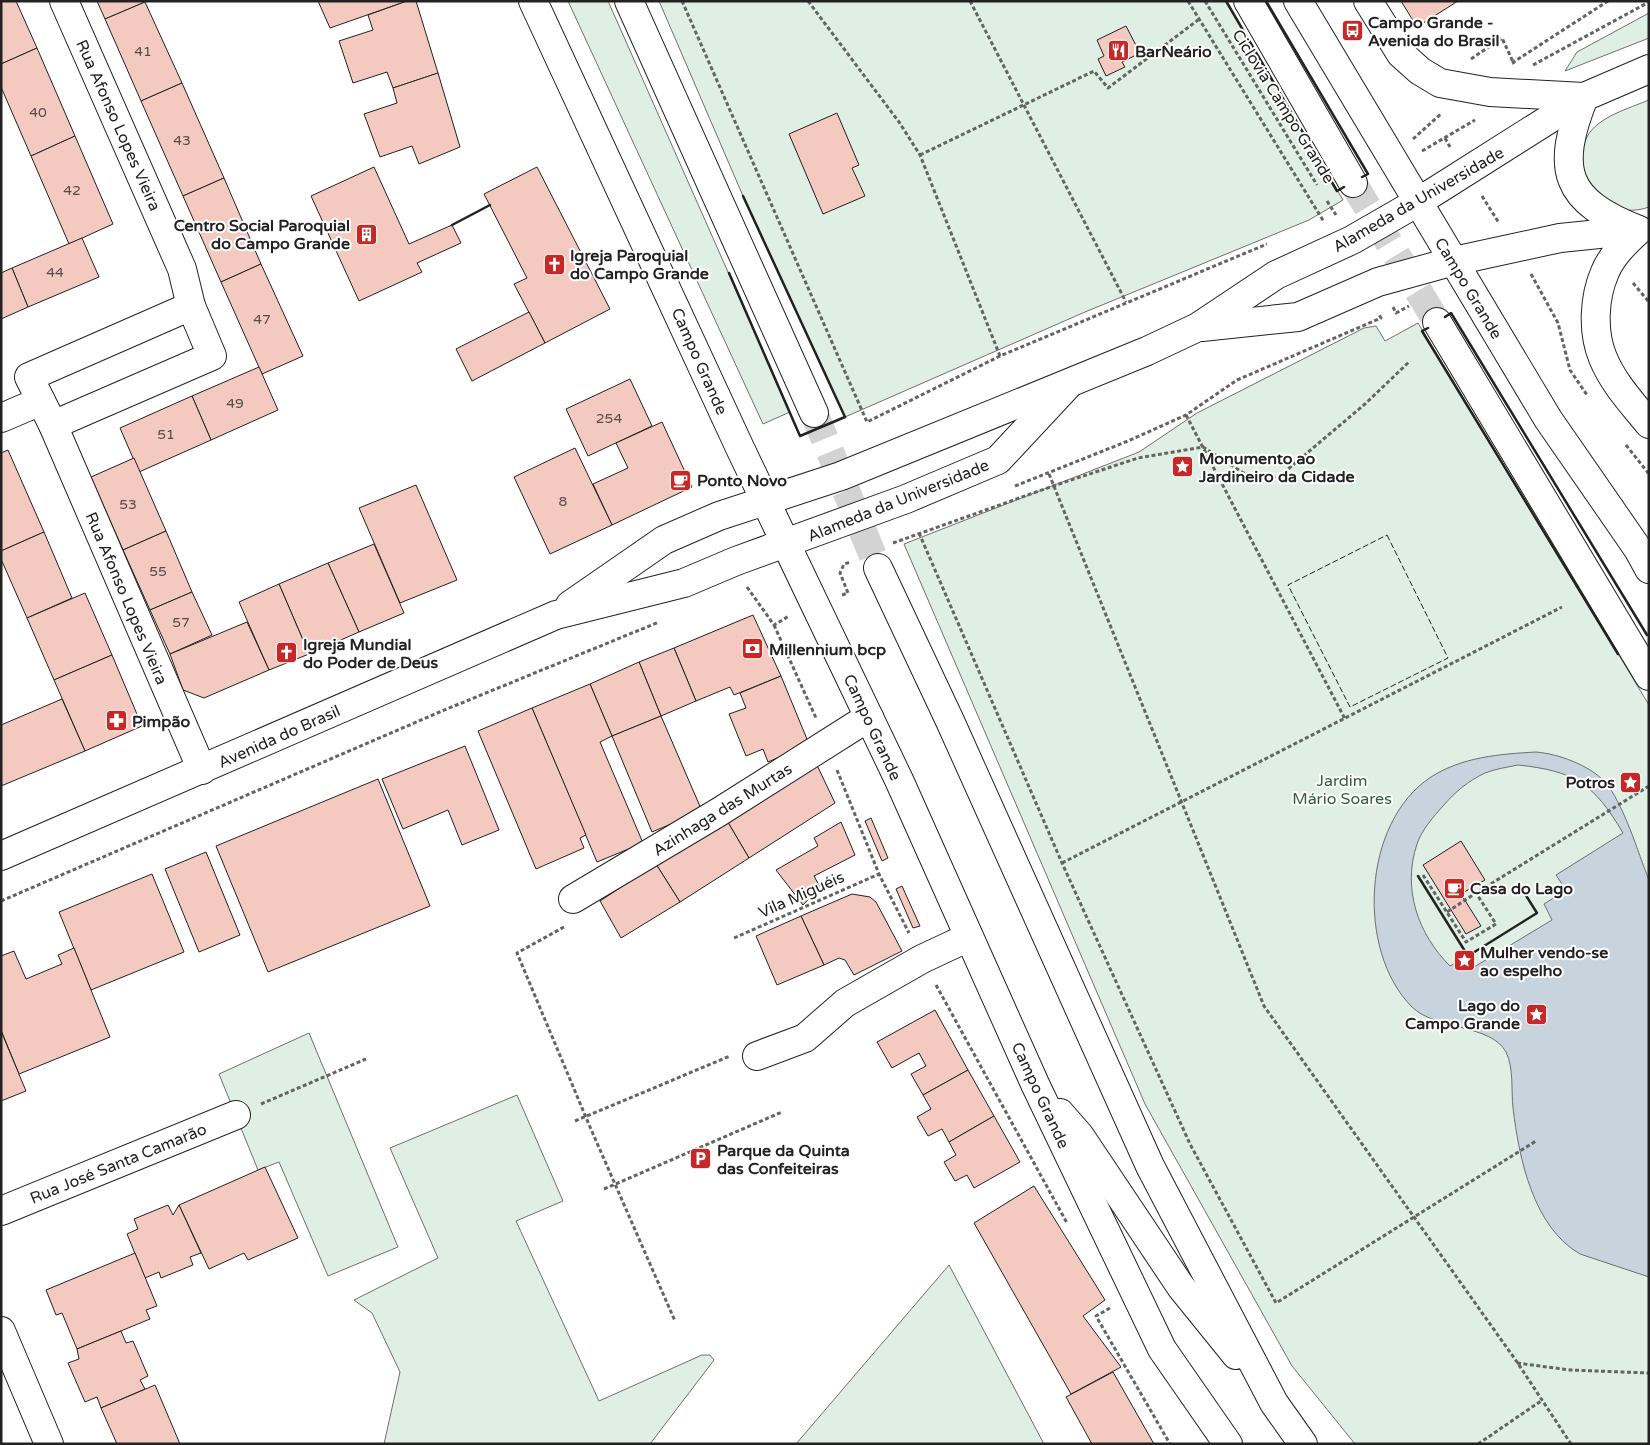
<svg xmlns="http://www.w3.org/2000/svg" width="1650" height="1445" font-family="'Varela Round',sans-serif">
	<rect width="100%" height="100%" fill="#fff"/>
	<g fill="#e0efe3" stroke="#6f6f6f">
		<path d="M568,1h40l182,411 -27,12z"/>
		<path d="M659,1h567l117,199 -34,20 -224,92 -240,105 -102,-221z"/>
		<path d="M1649,13v25l-84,33 12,-19z"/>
		<path d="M1649,100v107c-44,16 -83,-30 -62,-70 10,-20 43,-29 62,-37z"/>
		<path d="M1418,323l231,382v739h-294l-63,-78 -147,-262 -241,-560 235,-92 58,-39 167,-85 12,-2 9,15z"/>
		<path d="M309,1033l89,214 -70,29 -49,-114 -21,8 -39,-96z"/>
		<path d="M517,1095l46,106 -47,20 83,180 103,-46h8l4,5 -64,84h-266l16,-72 -28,-59 -18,-13 84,-42 -48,-110z"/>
		<path d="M949,1265l95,179h-248z"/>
	</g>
	<path fill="#c7d3dd" stroke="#6f6f6f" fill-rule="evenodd" d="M1536,752c23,2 53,13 69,30 19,22 33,71 44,98v397l-69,-23c-47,-27 -61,-96 -67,-146 -2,-17 1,-40 -7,-56 -15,-28 -71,-22 -94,-45 -56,-56 -50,-185 19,-230 31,-20 69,-23 105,-25zM1518,765c57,6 76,19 105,68l-67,42 10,15 -22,14 8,16 -78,47 -7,-10 -17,9c-32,-32 -48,-77 -33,-122 4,-13 17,-28 26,-38 12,-14 25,-25 42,-33 10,-4 23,-6 33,-8z"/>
	<g fill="#f3c9c0" stroke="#222">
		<path d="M1,1h15l21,47 -36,16z"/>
		<path d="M97,1h48v1l-40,17z"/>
		<path d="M318,1h89l-77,27z"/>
		<path d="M407,1h9l22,72 -45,15 -6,-16 -34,11 -14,-42 34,-11 -5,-15z"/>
		<path d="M1401,1h57l-41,26z"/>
		<path d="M145,2l37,81 -41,18 -36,-82z"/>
		<path d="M1126,26l14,27 -18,9 3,5 -19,9 -8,-17 6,-3 -7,-16z"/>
		<path d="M37,48l38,88 -44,20 -30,-69v-23z"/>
		<path d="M438,73l22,74 -41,17 -7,-18 -32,11 -16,-43 33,-11 -4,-15z"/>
		<path d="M182,83l42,95 -41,18 -42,-95z"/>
		<path d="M837,113l22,52 -7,3 13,28 -42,18 -34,-80z"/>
		<path d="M75,136l38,88 -44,20 -38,-88z"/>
		<path d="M374,167l35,77 43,-19 9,18 -44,20 5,9 -63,29 -48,-105z"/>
		<path d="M537,167l73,142 -65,34 -31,-59 13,-6 -43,-84z"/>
		<path d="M224,178l37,86 -40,18 -38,-86z"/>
		<path d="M82,238l17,39 -71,30 -16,-39z"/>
		<path d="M261,264l42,92 -41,18 -41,-92z"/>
		<path d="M12,268l16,39 -27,12v-46z"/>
		<path d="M529,312l16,31 -73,38 -16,-32z"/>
		<path d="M259,367l19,43 -67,30 -19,-44z"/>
		<path d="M630,379l22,47 -64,30 -22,-47z"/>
		<path d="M192,396l19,44 -72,32 -19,-44z"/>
		<path d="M662,422l30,65 -80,38 -19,-41 35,-16 -12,-25z"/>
		<path d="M575,448l37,77 -62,29 -36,-77z"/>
		<path d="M8,450l36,82 -43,19v-98z"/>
		<path d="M134,458l32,73 -43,19 -32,-73z"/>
		<path d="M416,485l41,95 -57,23 -41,-95z"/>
		<path d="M166,531l26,61 -42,18 -27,-60z"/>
		<path d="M44,532l28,66 -45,20 -26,-59v-8z"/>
		<path d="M374,544l30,69 -45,19 -31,-69z"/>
		<path d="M328,563l31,69 -50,22 -30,-70z"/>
		<path d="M279,584l30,70 -40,16 -30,-68z"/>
		<path d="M192,592l20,43 -42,19 -20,-44z"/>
		<path d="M85,593l27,62 -58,25 -27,-62z"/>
		<path d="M753,615l28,61 -47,19 -4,-8 -34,14 -22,-53z"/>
		<path d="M247,622l22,48 -65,28 -21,-8 -13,-36z"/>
		<path d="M674,648l22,53 -35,15 -22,-54z"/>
		<path d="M112,655l30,71 -57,25 -31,-71z"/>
		<path d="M639,662l22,54 -49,20 -22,-52z"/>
		<path d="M781,676l28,68 -41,18 -5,-13 -17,7 -17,-42 17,-6 -6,-15z"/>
		<path d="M590,684l22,52 -12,6 43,101 -46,19 -65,-154z"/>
		<path d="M62,699l23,52 -84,35v-61z"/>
		<path d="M532,708l54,127 -6,3 4,10 -48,21 -58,-138z"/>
		<path d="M661,716l41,95 -50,21 -40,-96z"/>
		<path d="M465,746l34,84 -37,15 -14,-35 -45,19 -21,-50z"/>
		<path d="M815,761l20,42 -86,55 -23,-39z"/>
		<path d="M378,779l52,127 -162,66 -52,-126z"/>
		<path d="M871,818l17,40 -6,3 -17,-40z"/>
		<path d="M726,819l23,39 -69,44 -24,-38z"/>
		<path d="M841,822l14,33 -41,21 6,11 -17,18 -27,-35 42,-24 -4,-8z"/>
		<path d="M1461,841l24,39 -24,14 20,32 -15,8 -43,-69z"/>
		<path d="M206,852l34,83 -41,17 -34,-83z"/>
		<path d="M656,864l24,38 -59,36 -21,-37z"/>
		<path d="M152,874l32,78 -93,38 -32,-78z"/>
		<path d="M902,886l18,40 -7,2 -17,-39z"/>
		<path d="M852,894l18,3 6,5 26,49 -48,24 -9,-15 -6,-2 -15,7 -23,-49z"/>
		<path d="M801,916l23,49 -47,20 -21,-49z"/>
		<path d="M74,948l36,89 -91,37 -18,-44v-74l13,-5 12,28 36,-15 -4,-9z"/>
		<path d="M935,1010l33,60 -45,25 -12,-21 15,-8 -7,-13 -27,15 -15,-26z"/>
		<path d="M1,1031l25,60 -25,10z"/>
		<path d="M968,1070l26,46 -45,26 -7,-13 -14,7 -11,-19 14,-8 -8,-14z"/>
		<path d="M994,1116l26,46 -46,26 -7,-13 -12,6 -11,-19 12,-7 -7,-13z"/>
		<path d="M265,1167l33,71 -50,22 -4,-7 -35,16 -30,-64z"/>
		<path d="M1034,1186l71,114 -22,16 38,51 -50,27 -97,-171z"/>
		<path d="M168,1205l5,10 6,-10 22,48 -11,4 3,8 -32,13 -2,-6 -14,6 -18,-44 11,-5 -4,-10z"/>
		<path d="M135,1253l22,53 -11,4 4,9 -73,30 -15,-36 -6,2 -10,-25z"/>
		<path d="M121,1331l5,12 7,-2 15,35 -8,4 5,9 -44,19 -4,-11 -12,5 -17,-39 11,-4 -2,-10z"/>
		<path d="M1113,1372l41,72h-62l-26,-47z"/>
		<path d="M155,1385l25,59h-63l-16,-36z"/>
	</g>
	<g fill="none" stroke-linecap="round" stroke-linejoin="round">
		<g stroke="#d3d3d3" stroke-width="28" stroke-dasharray="28 14" stroke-linecap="butt">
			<path d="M1353,183l84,139"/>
			<path d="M814,413l64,155"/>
		</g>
		<defs>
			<g id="minor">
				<path d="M1368,1l33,53 19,17 20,12 50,9 94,5"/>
				<path d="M1584,97c-29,73 -20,104 55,133 -13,12 -27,25 -34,42 -11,25 -13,60 -2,86 10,25 30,46 46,66"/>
				<path d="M1418,202l166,-105 65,-28"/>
				<path d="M1454,261l106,-23 78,-8"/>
				<path d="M191,306l-162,71 24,48 149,345"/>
				<path d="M1,418l40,-17"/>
				<path d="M53,425l159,-69 -21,-50 -9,-37 -118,-268"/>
				<path d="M573,899l146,-87 150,-95"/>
				<path d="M757,1056l48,-18 40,-35 77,-44 47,-22"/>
				<path d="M1,1211l235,-96"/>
				<path d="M1,1331l48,113"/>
			</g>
			<g id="major">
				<path d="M533,1l207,447 159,332 136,304 127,265 66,95"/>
				<path d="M629,1l185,412"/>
				<path d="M1248,1l105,182"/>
				<path d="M1298,1l250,418 90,130 11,20"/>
				<path d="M1437,322l212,354"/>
				<path d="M1202,327l96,-10 80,-35 76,-21"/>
				<path d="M878,568l72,153 200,445 124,237 29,41"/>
				<path d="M570,605l94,-65 55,-24 122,-40 306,-125 51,-24 78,-52 76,-35 66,-38"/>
				<path d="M1,856l555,-241 128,-32 52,-22 170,-62 92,-39 70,-75"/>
				<path d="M1060,1113l20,23 101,151 55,68"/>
			</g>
		</defs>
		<use href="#minor" stroke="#222" stroke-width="30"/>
		<use href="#major" stroke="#222" stroke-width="30"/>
		<g stroke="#646464" stroke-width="3" stroke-dasharray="4 2.5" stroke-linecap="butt">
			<path d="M682,1l185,421 133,-66 267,-112"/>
			<path d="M808,1l91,121 21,33 80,201"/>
			<path d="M970,1l156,301"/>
			<path d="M1188,1l136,221"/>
			<path d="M1205,1l112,184"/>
			<path d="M1471,59l31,-21 12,26"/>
			<path d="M1512,63l96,-62"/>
			<path d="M1533,65l116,-63"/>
			<path d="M1445,138l5,9"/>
			<path d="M1413,139l29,-26"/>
			<path d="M1422,151l53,-31"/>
			<path d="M920,155l174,-84 14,17 90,-68"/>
			<path d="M1482,196l17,27"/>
			<path d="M1327,201l9,14"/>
			<path d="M1531,274l27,49 12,47 17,25"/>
			<path d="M1633,283l16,19"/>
			<path d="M1393,307l3,6 13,-7"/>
			<path d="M1186,415l159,304"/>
			<path d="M1626,445l23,29"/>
			<path d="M1049,474l215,532 253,356 54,82"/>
			<path d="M1015,486l113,-45 58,-26 51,-35 144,-62 -3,-5"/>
			<path d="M919,533l143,330 128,281 86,159 260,-162"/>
			<path d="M893,543l160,-57 85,-28 65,-11 42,27 19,6 17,-5 84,-71 45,-43"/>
			<path d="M747,587l27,38 15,-9"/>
			<path d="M842,595l6,-2 -8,-20 4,-9 7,-2"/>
			<path d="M774,625l42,93"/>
			<path d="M837,770l42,104 30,59"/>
			<path d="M1062,863l500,-256"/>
			<path d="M1423,875l43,67 30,-18 -20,-31 173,-107"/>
			<path d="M1,901l441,-190 217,-89"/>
			<path d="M1447,912l29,-19"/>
			<path d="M564,927l-47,26 73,174 85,194"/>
			<path d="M734,938l145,-64"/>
			<path d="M936,985l131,238"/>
			<path d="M261,1104l105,-45"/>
			<path d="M575,1121l155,-65"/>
			<path d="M604,1189l178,-77"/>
			<path d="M1110,1308l-14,8 74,128"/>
			<path d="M1517,1363l53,7 79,3"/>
			<path d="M1478,1444l63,-43"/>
		</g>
		<use href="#minor" stroke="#fff" stroke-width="28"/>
		<use href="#major" stroke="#fff" stroke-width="28"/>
		<path stroke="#222" stroke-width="1" stroke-dasharray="6 2.5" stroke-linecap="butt" d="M1387,535l61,123 -98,49 -62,-122z"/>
		<g stroke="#222" stroke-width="2.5">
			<path d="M1226,1l111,190 7,-4"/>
			<path d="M1266,1l102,173 -6,3"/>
			<path d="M452,225l38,-20"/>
			<path d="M729,273l71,163 45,-19 -102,-221"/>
			<path d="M1445,317l6,-4 196,322"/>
			<path d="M1428,328l-6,3 196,323"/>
			<path d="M1418,876l50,80 69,-43 -17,-27"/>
		</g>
	</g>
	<defs>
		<symbol id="bus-square" viewBox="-11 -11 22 22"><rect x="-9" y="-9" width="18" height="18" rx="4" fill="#c62828" stroke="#fff"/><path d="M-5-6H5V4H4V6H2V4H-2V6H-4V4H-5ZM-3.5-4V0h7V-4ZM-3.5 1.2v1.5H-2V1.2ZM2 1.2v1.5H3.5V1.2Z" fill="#fff"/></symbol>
		<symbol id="restaurant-square" viewBox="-11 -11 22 22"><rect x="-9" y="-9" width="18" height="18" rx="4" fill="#c62828" stroke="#fff"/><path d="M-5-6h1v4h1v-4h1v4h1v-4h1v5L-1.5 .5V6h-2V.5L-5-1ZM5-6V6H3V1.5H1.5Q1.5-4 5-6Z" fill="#fff"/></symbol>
		<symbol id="building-square" viewBox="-11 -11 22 22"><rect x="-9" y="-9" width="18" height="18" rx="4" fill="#c62828" stroke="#fff"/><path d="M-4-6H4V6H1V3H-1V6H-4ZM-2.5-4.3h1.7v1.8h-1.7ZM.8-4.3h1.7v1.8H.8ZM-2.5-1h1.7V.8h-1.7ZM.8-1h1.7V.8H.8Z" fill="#fff"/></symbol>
		<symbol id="church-square" viewBox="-11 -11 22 22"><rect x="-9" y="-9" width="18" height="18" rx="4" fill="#c62828" stroke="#fff"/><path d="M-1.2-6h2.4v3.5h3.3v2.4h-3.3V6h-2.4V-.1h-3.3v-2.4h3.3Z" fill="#fff"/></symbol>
		<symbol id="sight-square" viewBox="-11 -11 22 22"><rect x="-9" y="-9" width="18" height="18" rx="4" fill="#c62828" stroke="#fff"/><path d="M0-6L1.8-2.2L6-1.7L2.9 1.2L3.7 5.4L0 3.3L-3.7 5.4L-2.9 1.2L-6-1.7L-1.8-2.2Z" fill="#fff"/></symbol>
		<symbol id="cafe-square" viewBox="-11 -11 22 22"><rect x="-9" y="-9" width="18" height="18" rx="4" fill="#c62828" stroke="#fff"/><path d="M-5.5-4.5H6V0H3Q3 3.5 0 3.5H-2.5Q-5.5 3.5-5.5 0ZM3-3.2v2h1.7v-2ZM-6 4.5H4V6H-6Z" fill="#fff"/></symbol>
		<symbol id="bank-square" viewBox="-11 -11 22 22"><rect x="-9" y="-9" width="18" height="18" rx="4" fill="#c62828" stroke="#fff"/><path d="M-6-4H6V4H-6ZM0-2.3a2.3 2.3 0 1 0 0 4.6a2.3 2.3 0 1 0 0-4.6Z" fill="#fff"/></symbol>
		<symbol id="pharmacy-square" viewBox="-11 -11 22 22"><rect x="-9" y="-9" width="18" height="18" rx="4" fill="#c62828" stroke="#fff"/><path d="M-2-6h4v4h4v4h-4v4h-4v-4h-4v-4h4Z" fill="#fff"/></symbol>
		<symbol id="parking-square" viewBox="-11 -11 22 22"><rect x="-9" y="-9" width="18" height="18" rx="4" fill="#c62828" stroke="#fff"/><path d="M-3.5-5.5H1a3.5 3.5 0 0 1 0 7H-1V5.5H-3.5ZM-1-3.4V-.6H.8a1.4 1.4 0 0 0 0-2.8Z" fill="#fff"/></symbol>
	</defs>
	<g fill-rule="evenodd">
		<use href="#bus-square" x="1340" y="18" width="25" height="25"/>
		<use href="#restaurant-square" x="1106" y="38" width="25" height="25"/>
		<use href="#building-square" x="354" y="222" width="25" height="25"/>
		<use href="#church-square" x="542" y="252" width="25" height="25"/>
		<use href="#sight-square" x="1170" y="454" width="25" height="25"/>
		<use href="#cafe-square" x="668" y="468" width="25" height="25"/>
		<use href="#bank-square" x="740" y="636" width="25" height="25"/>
		<use href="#church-square" x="274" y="640" width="25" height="25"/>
		<use href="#pharmacy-square" x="104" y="708" width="25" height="25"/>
		<use href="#sight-square" x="1618" y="770" width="25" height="25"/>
		<use href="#cafe-square" x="1442" y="876" width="25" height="25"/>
		<use href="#sight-square" x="1452" y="948" width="25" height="25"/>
		<use href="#sight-square" x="1524" y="1002" width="25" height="25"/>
		<use href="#parking-square" x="688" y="1146" width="25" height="25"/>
	</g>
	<g text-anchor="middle" stroke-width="4" stroke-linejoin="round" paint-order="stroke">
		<g font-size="14" fill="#564c4a">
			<text x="143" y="56">41</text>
			<text x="38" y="117">40</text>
			<text x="182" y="145">43</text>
			<text x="72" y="195">42</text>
			<text x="55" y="277">44</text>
			<text x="262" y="324">47</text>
			<text x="235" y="408">49</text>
			<text x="609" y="423">254</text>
			<text x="166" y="439">51</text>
			<text x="563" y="506">8</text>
			<text x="128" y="509">53</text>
			<text x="158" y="576">55</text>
			<text x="181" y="627">57</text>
		</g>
		<g font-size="16" font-weight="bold" fill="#222" stroke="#fff" text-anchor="start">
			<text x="1368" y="28">Campo Grande -<tspan x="1368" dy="18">Avenida do Brasil</tspan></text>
			<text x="1135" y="57">BarNeário</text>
			<text x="350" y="231" text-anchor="end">Centro Social Paroquial<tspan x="350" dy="18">do Campo Grande</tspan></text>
			<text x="570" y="261">Igreja Paroquial<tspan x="570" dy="18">do Campo Grande</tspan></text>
			<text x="1199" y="464">Monumento ao<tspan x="1199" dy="18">Jardineiro da Cidade</tspan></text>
			<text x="697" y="486">Ponto Novo</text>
			<text x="303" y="650">Igreja Mundial<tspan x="303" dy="18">do Poder de Deus</tspan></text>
			<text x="769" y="655">Millennium bcp</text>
			<text x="132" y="727">Pimpão</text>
			<text x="1615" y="788" text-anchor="end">Potros</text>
			<text x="1470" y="894">Casa do Lago</text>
			<text x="1480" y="958">Mulher vendo-se<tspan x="1480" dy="18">ao espelho</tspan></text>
			<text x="1520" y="1011" text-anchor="end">Lago do<tspan x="1520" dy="18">Campo Grande</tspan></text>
			<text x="717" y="1156">Parque da Quinta<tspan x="717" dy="18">das Confeiteiras</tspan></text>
		</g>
		<g font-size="16" fill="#222" stroke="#fff">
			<text transform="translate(1284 106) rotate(58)" y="6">Ciclovia Campo Grande</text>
			<text transform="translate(119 125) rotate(66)" y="6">Rua Afonso Lopes Vieira</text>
			<text transform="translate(1418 199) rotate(-30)" y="6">Alameda da Universidade</text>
			<text transform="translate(1469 288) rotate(59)" y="6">Campo Grande</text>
			<text transform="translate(700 361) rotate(66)" y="6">Campo Grande</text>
			<text transform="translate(898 500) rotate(-22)" y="6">Alameda da Universidade</text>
			<text transform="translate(127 598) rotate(67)" y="6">Rua Afonso Lopes Vieira</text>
			<text transform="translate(873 727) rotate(65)" y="6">Campo Grande</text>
			<text transform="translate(279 736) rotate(-24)" y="6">Avenida do Brasil</text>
			<text transform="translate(722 809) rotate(-32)" y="6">Azinhaga das Murtas</text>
			<text transform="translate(801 894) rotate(-24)" y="6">Vila Miguéis</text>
			<text transform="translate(1041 1095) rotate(65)" y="6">Campo Grande</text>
			<text transform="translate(118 1163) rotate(-22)" y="6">Rua José Santa Camarão</text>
		</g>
		<g font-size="16" fill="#2f5e38" stroke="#fff">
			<text x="1342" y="786">Jardim<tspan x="1342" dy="18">Mário Soares</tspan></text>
		</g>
	</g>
	<rect width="1650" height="1445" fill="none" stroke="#222222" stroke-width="5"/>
</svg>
